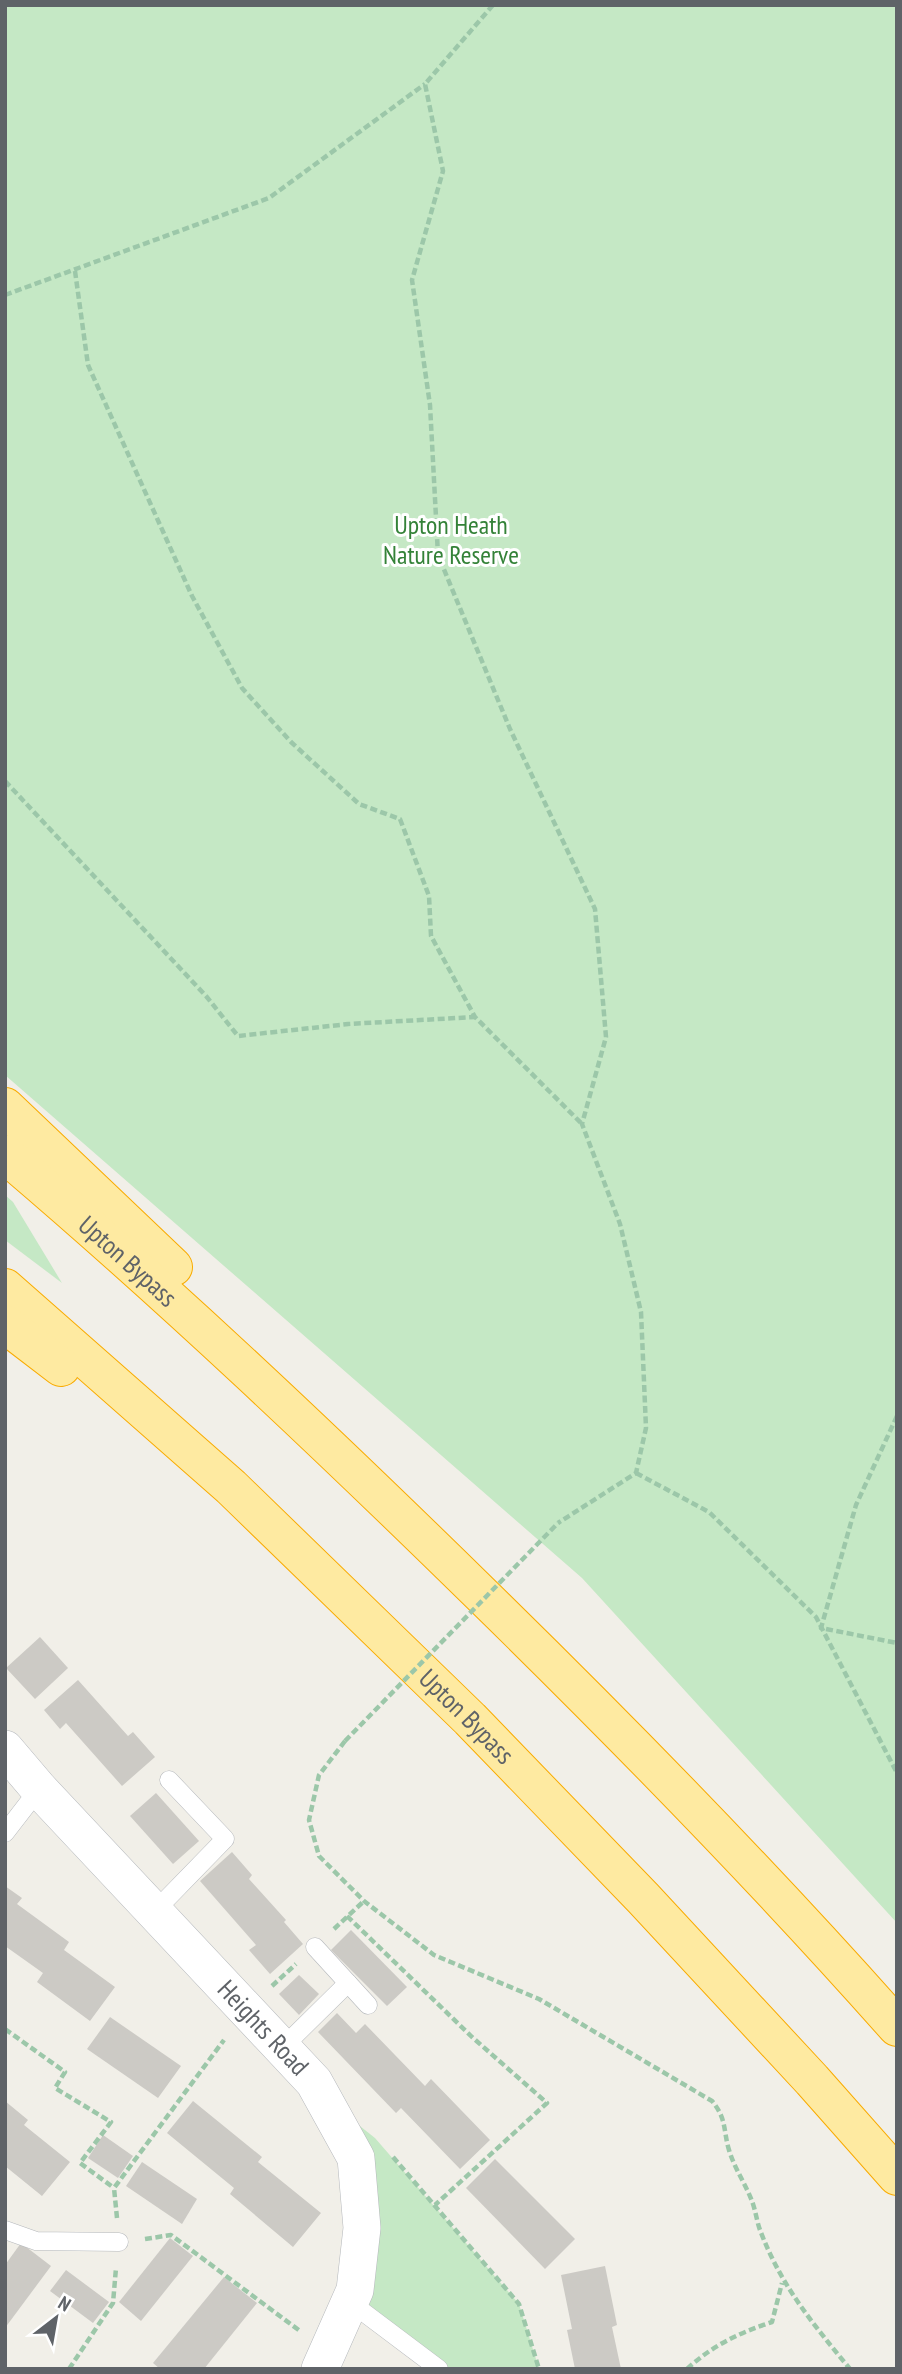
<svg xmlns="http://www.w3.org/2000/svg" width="902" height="2374" font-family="'PT Sans Narrow',sans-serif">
	<rect width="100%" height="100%" fill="#f1efe8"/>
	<g fill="#c5e8c5">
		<path d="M5,5h892v1918l-315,-345 -577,-503z"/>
		<path d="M5,1195l8,7 49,81 -57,-43z"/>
		<path d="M322,2096l53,42 144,166 20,65h-100l-89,-67 12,-74z"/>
	</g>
	<g fill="#cccac5">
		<path d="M40,1637l28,31 -33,31 -29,-31z"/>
		<path d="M78,1680l50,56 5,-4 22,25 -33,29 -56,-63 -6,6 -16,-19z"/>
		<path d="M156,1793l43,48 -26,23 -43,-48z"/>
		<path d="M232,1852l20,23 -3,4 37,41 -2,2 19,22 -33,30 -21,-24 7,-5 -56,-64z"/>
		<path d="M5,1886l17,12 -5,6 52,38 -5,8 51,37 -25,34 -53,-39 6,-9 -38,-27z"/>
		<path d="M351,1930l56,57 -20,19 -56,-56z"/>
		<path d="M299,1975l20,19 -20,21 -20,-21z"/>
		<path d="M337,2013l19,20 9,-9 60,62 6,-7 59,61 -30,29 -59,-61 -5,5 -78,-81z"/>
		<path d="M110,2017l71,49 -23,32 -71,-49z"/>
		<path d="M5,2101l23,19 -4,5 46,37 -28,34 -37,-30z"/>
		<path d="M193,2101l69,56 -4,5 63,51 -28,34 -63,-53 4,-6 -67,-55z"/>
		<path d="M103,2135l30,21 -15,22 -30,-20z"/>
		<path d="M495,2159l80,80 -30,30 -79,-81z"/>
		<path d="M142,2162l55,37 -15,25 -56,-38z"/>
		<path d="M170,2238l23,18 -52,65 -22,-19z"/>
		<path d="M21,2243l30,23 -46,62v-63z"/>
		<path d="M605,2266l12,59 -5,2 9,42h-46l-8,-39 5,-1 -11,-54z"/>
		<path d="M66,2270l43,32 -16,21 -43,-32z"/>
		<path d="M224,2277l33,26 -53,66h-44l-7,-6z"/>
	</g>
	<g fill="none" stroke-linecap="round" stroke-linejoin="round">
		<defs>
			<g id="service">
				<path d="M5,1833l34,-44"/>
				<path d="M154,1912l71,-73 -56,-59"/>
				<path d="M315,1947l53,58"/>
				<path d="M282,2048l66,-65"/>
				<path d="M5,2230l31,11 83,1"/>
				<path d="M350,2302l89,67"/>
			</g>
			<g id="minor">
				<path id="s1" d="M5,1749l34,40 275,293 42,76 6,70 -7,62 -35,79"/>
			</g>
			<g id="trunk">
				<path d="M5,1107l168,160"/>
				<path id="s2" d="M5,1154c166,141 324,291 479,443 142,139 281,281 413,430"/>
				<path id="s3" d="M5,1288l226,199 239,232 173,179 169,182 85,96"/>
				<path d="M5,1324l56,43"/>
			</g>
		</defs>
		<use href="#service" stroke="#b5b8bc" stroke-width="19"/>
		<use href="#minor" stroke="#b5b8bc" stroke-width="38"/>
		<use href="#trunk" stroke="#f9ab00" stroke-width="40"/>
		<g stroke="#9cc7a9" stroke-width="4.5" stroke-dasharray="7 3.5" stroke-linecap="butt">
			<path d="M493,5l-68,79 18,87 -31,109 18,125 8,150 72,174 85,180 11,128 -24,87 38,100 21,88 5,116 -10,45 -78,50"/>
			<path d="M75,271l13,94 104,231 50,92 49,54 68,62 41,15 29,77 2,40 44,81 107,107"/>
			<path d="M5,295l264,-97 156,-114"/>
			<path d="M5,781l201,215 32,40 110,-12 127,-7"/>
			<path d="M897,1416l-41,89 -35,123 76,15"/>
			<path d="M636,1473l73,39 107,105 81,156"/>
			<path d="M345,1741l-26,34 -10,45 10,36 45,45 70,54 105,44 173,102c15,18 11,29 17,49 6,20 18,36 24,54 3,9 4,18 7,26 21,56 53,94 90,139"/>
			<path d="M347,1916l125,121 75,66 -112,102"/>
			<path d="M334,1929l30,-28"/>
			<path d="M272,1986l24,-22"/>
			<path d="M5,2029l60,43 -10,16 56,34 -31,41 34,25"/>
			<path d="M393,2157l126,147 20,65"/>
			<path d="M117,2218l-3,-30 110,-148"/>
			<path d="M145,2239l26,-4 129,96"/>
			<path d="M69,2369l44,-66 3,-35"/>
			<path d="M687,2369c26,-24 52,-36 85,-47l10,-39"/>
		</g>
		<use href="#service" stroke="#fff" stroke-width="18"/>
		<use href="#minor" stroke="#fff" stroke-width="37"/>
		<use href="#trunk" stroke="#feeaa1" stroke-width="38"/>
		<path stroke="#9cc7a9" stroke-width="4.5" stroke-dasharray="7 3.5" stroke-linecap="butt" d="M345,1741l213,-218"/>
	</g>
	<g text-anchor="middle" stroke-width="6" stroke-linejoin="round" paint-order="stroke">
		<g font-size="26" fill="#348238" stroke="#fff">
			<text x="451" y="534">Upton Heath<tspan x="451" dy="30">Nature Reserve</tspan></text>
		</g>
		<g font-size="26" fill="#5f6368" stroke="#fff">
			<text dy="9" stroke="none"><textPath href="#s2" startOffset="163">Upton Bypass</textPath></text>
			<text dy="9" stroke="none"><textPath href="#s3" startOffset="630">Upton Bypass</textPath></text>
			<text dy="9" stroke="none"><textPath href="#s1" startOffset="380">Heights Road</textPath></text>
		</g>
	</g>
	<rect width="902" height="2374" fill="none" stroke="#5f6368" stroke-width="14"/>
	<g transform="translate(56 2318) rotate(31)" stroke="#ffffff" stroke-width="5" paint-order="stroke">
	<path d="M0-5L12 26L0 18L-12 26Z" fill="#5f6368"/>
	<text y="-10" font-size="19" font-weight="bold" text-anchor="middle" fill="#5f6368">N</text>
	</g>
</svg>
